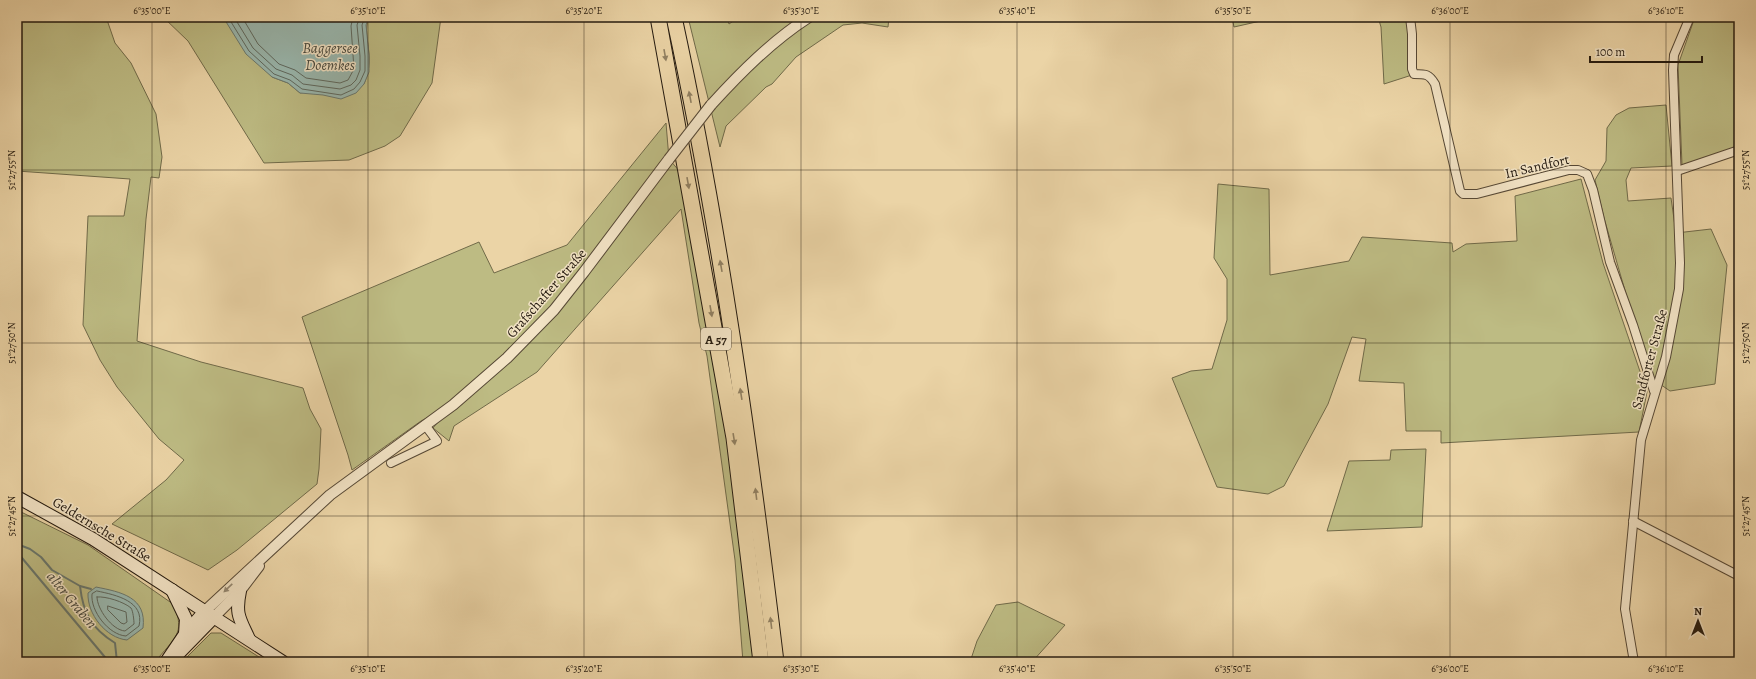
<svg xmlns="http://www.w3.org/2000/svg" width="1756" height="679" font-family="Alegreya,serif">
	<rect width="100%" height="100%" fill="#ebd4a6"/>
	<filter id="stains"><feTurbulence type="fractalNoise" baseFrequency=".005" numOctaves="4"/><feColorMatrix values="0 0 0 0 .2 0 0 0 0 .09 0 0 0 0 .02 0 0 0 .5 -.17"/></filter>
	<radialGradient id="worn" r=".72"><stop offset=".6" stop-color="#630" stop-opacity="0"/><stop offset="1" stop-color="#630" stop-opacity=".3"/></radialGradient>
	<g fill="#bdbb83" stroke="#706a49">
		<path d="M17,17h89l9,26 16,20 25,51 6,43 -3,21 -8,-1 -5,42 -9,122 64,21 102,26 7,21 11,20 -2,40 -2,15 -80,66 -29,20 -96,-46 54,-44 18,-20 -25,-21 -42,-52 -17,-27 -17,-35 5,-109h36l6,-37 -113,-8z"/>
		<path d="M163,17h60l49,60 16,6 12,10 64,-9c4,-10 6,-19 5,-30 -1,-13 -5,-25 0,-37h72l-9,66 -32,53 -15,10 -36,14 -85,3 -76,-122z"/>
		<path d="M688,17h39l2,7 10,-7h150l-1,10 -26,-4 -19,2 -47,32 -24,27 -6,3 -40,39 -6,21z"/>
		<path d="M1232,17h32l1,3 -31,7z"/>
		<path d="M1378,17h29l5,58 -28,9 -3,-57z"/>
		<path d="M1695,17h44v131l-57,17 -4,-100z"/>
		<path d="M1666,105l6,61 -41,2 -5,12 2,21 43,-3 5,35 35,-4 16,36 -12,119 -45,7 -16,-11 -8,-17 -42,-145 -9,-38 11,-19 1,-33 9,-13 13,-7z"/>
		<path d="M666,123l3,36 18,21 27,135 41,347h-12l-8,-102 -28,-204 -8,-33 -18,-114 -144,163 -83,54 -5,15 -16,-13 19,-23 -31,16 -69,49 -4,-15 -46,-138 177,-75 15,31 73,-28z"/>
		<path d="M1581,179l22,84 44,129 -8,40 -198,11v-12h-35l-2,-48 -45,-2 7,-42 -14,-2 -24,67 -44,82 -16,8 -51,-7 -45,-109 19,-7 21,-2 15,-49v-41l-13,-21 4,-74 51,5 1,86 79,-14 13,-24 90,6 1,9 13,-8 51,-3 -2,-45z"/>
		<path d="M1426,449l-4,78 -95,4 22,-70 41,-1 1,-10z"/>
		<path d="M17,510l71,35 85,59c14,30 0,35 -18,58h-138z"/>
		<path d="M1018,602l47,23 -33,37h-62l7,-21 19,-36z"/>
		<path d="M211,633h10l46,29h-85z"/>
	</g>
	<g fill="#99b7ae" stroke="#6a786e">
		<path d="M223,17h146l-3,8 3,30v17l-5,12 -8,9 -15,6 -18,-4 -23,-2 -12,-10 -16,-6 -26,-23z"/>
		<path d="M96,587c25,5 51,10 47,41l-16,12c-21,-2 -40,-26 -39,-47z"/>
	</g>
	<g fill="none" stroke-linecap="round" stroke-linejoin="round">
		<g stroke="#5e685e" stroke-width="1">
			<path d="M228,17l21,34 25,23 16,6 12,9 39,6 13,-6 6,-7 5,-11v-15l-3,-31 3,-8"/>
			<path d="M234,17l19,31 23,21 16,6 11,9 37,5 11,-4 5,-5 4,-10v-14l-3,-31 3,-8"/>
			<path d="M242,17l16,27 21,20 16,6 11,8 34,5 8,-3 6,-11 -3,-43 2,-9"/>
			<path d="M97,591c19,4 48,10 42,35l-13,10c-17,-1 -36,-25 -34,-42z"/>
			<path d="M97,597c9,-1 27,5 34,11 2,3 3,12 3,16l-9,7c-13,-1 -28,-22 -28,-34z"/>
			<path d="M108,606l18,6 1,10 -3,2 -3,-1 -13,-13z"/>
		</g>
		<g stroke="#6a786e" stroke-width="2">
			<path d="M17,544l13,5 11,8 11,13 28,16c3,27 11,42 35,57l2,19"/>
			<path d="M17,552l92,110"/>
			<path d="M80,586l11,3"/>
		</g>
		<defs>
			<g id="minor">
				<path d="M1410,17l2,17v35l2,5c12,0 15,0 21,10l25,107 3,3h14l92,-24h9l9,4 6,16 17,72 23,63 21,66"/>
				<path d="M1677,171l62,-21"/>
				<path d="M391,463l46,-22 -12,-16"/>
				<path d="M1633,521l106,55"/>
				<path d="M1634,662l-9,-53 16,-169 25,-83 13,-68 1,-26 -7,-193 1,-15 16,-38"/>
			</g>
			<g id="tertiary">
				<path d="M711,105c30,-33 61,-64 98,-88"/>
				<path d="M205,611l125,-116 123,-90 54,-47 47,-48 30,-38 85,-113"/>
				<path d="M214,617l26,-26 19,-25"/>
			</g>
			<g id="secondary">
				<path d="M17,497l76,42 190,123"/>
				<path d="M172,590l14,29 -1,15"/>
				<path d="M240,591c-5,24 0,28 9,48"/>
				<path d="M178,654l36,-37"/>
				<path d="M166,662l19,-28 20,-23"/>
			</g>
			<g id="motorway">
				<path d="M658,17l76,421 27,224"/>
				<path d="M674,17c46,213 76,429 102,645"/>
			</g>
		</defs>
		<use href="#minor" stroke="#564835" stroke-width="10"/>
		<use href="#tertiary" stroke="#564835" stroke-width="12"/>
		<use href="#secondary" stroke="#241a0f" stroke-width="14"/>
		<use href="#motorway" stroke="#241a0f" stroke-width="17"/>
		<use href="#minor" stroke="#f2e3c5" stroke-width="8"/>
		<use href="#tertiary" stroke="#f2e3c5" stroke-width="10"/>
		<use href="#secondary" stroke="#f2e3c5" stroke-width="12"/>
		<use href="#motorway" stroke="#ebd4a6" stroke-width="15"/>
		<defs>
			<path id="tertiary-bridge" d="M669,159l42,-54"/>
		</defs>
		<use href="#tertiary-bridge" stroke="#564835" stroke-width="12" stroke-linecap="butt"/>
		<use href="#tertiary-bridge" stroke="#f2e3c5" stroke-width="10"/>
	</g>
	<defs><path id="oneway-solid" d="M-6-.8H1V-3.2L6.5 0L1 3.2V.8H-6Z"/></defs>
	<g fill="#918062">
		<use href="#oneway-solid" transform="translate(665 55) rotate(80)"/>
		<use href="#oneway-solid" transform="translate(690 97) rotate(-101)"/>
		<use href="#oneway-solid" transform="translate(688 183) rotate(80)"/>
		<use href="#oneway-solid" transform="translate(721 266) rotate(-100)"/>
		<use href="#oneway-solid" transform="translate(711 311) rotate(80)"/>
		<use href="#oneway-solid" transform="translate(741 394) rotate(-99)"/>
		<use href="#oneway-solid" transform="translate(734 439) rotate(81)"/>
		<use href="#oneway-solid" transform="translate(756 494) rotate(-97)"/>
		<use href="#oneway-solid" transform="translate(771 623) rotate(-97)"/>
	</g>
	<use fill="#958973" href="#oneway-solid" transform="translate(228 588) rotate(136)"/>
	<path fill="none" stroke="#241a0f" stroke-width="1" stroke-opacity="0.45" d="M152,17v645M368,17v645M584,17v645M801,17v645M1017,17v645M1233,17v645M1450,17v645M1666,17v645M17,170h1722M17,343h1722M17,516h1722"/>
	<g text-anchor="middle" stroke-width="3" stroke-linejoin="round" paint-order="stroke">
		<rect fill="#f2e3c5" stroke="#625646" stroke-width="1" x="701" y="328" width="30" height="22" rx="3"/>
		<g font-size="13" font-weight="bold" fill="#241a0f">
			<text x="716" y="344">A 57</text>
		</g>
		<g font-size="14" fill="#241a0f" stroke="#f2e3c5">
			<text transform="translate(1537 166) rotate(-13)" y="5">In Sandfort</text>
			<text transform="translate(546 293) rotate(-49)" y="5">Grafschafter Straße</text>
			<text transform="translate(1649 359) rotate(-75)" y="5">Sandforter Straße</text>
			<text transform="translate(102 529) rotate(31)" y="5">Geldernsche Straße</text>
		</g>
		<g font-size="15" font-style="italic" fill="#47493f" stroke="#f2e3c5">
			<text x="330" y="53">Baggersee<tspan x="330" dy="17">Doemkes</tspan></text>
			<text transform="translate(72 600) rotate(50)" y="5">alter Graben</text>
		</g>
	</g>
	<rect width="1756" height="679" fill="none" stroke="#ebd4a6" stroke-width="44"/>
	<g transform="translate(1698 621)" stroke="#f2e3c5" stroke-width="3" paint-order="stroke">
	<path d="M0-3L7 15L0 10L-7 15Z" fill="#241a0f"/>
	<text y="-6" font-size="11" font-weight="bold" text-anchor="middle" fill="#241a0f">N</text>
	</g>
	<path d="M1590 56v6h112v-6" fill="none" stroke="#241a0f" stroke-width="2"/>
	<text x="1596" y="56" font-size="12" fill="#241a0f" stroke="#f2e3c5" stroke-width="3" paint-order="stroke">100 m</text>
	<rect x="22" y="22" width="1712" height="635" fill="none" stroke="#241a0f" stroke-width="1.5"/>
	<g font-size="10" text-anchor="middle" fill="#241a0f">
		<text x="152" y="14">6°35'00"E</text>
		<text x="368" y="14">6°35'10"E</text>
		<text x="584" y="14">6°35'20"E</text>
		<text x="801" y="14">6°35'30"E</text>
		<text x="1017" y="14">6°35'40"E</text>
		<text x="1233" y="14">6°35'50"E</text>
		<text x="1450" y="14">6°36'00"E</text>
		<text x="1666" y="14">6°36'10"E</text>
		<text transform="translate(11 170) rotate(-90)" y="4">51°27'55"N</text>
		<text transform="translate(1745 170) rotate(-90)" y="4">51°27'55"N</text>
		<text transform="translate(11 343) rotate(-90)" y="4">51°27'50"N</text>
		<text transform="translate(1745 343) rotate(-90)" y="4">51°27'50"N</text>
		<text transform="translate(11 516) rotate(-90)" y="4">51°27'45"N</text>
		<text transform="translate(1745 516) rotate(-90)" y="4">51°27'45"N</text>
		<text x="152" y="672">6°35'00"E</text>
		<text x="368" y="672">6°35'10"E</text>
		<text x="584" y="672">6°35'20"E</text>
		<text x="801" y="672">6°35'30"E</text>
		<text x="1017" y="672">6°35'40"E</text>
		<text x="1233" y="672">6°35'50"E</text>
		<text x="1450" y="672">6°36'00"E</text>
		<text x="1666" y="672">6°36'10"E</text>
	</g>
	<rect width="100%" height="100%" filter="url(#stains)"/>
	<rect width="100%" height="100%" fill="url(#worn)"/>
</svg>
